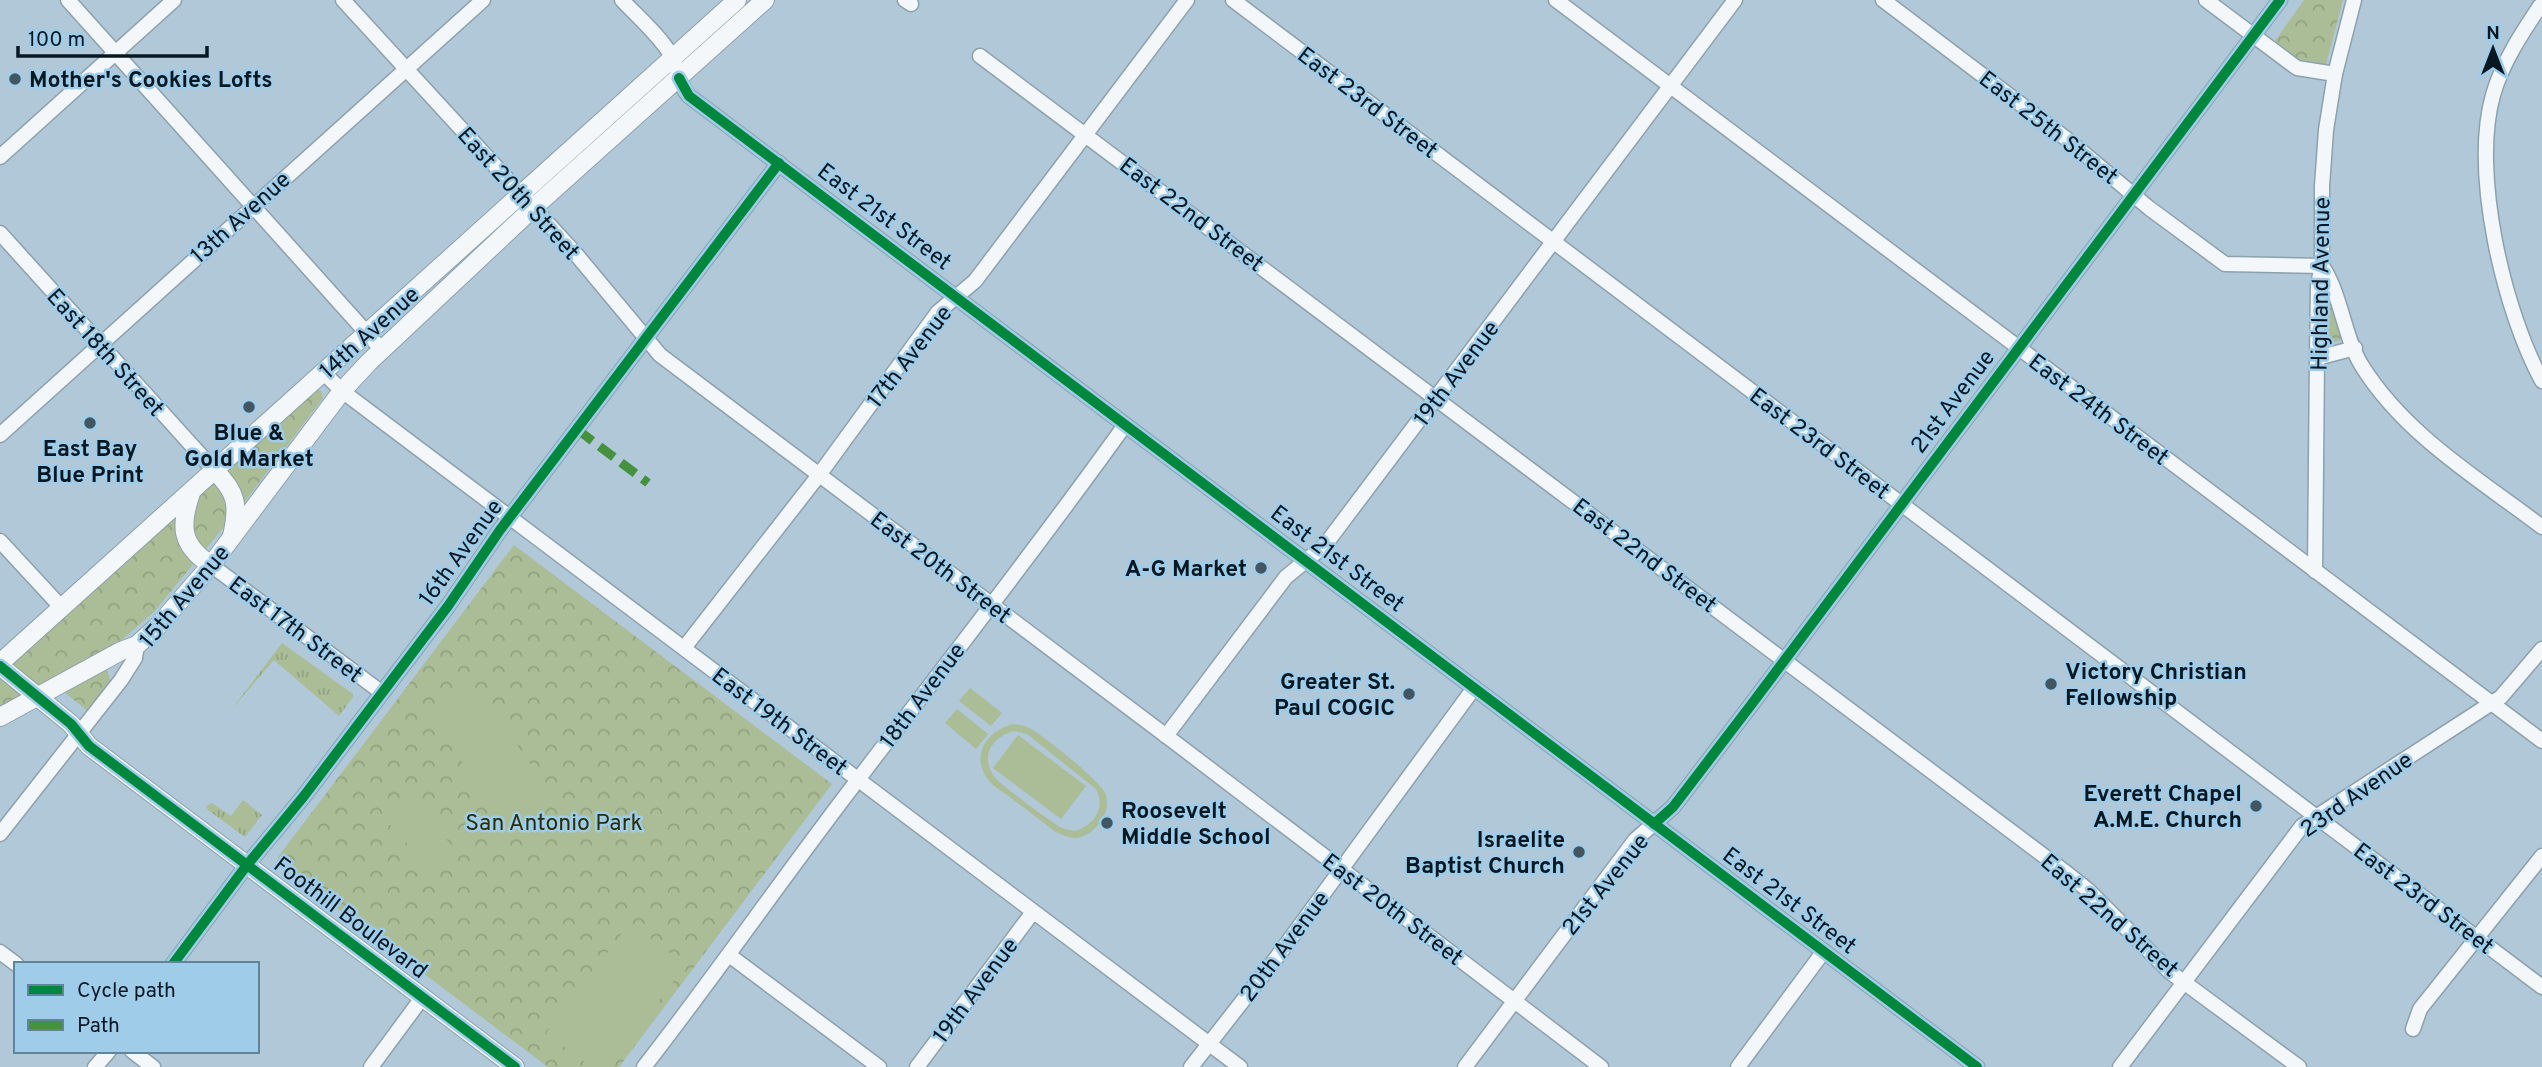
<svg xmlns="http://www.w3.org/2000/svg" width="2542" height="1067" font-family="Overpass,sans-serif">
	<defs>
		<pattern id="grass-tufts" width="24" height="20" patternUnits="userSpaceOnUse" patternTransform="scale(1.75)"><rect width="24" height="20" fill="#aabd96"/><path d="M3 7l-1-3M5 7V3M7 7l1-3M15 17l-1-3M17 17v-4M19 17l1-3" fill="none" stroke="#91a281"/></pattern>
		<pattern id="park-crowns" width="20" height="18" patternUnits="userSpaceOnUse" patternTransform="scale(1.75)"><rect width="20" height="18" fill="#aabd96"/><path d="M2 6a3 3 0 1 1 6 0M12 15a3 3 0 1 1 6 0" fill="none" stroke="#91a281"/></pattern>
	</defs>
	<rect width="100%" height="100%" fill="#b0c8d8"/>
	<g fill="url(#grass-tufts)">
		<path d="M282,643l71,51v3l-14,19 -65,-56 -42,49z"/>
		<path d="M243,800l19,15 -17,22 -37,-27 -2,-4 6,-3 19,13z"/>
	</g>
	<g fill="url(#park-crowns)">
		<path d="M2304,0h39l-17,65 -27,-6 -24,-18z"/>
		<path d="M2326,284l15,48 -1,8 -9,4 -8,-3 -1,-56z"/>
		<path d="M315,389l6,2 2,7 -81,107 -88,107 -51,44 7,24 -20,33 -38,-31 -52,27v-34z"/>
		<path d="M514,545l318,239 -213,283h-71l-270,-203v-7z"/>
	</g>
	<g fill="#aabd96" fill-rule="evenodd">
		<path d="M970,688l32,25 -11,13 -32,-25z"/>
		<path d="M481,692l71,104c-11,16 -28,34 -49,27l-66,-98c2,-21 26,-30 44,-33z"/>
		<path d="M957,709l31,25 -12,15 -31,-26z"/>
		<path d="M1013,724c6,1 11,1 16,4 14,7 73,54 77,67 6,18 -12,42 -31,43 -7,0 -14,-4 -21,-7 -15,-12 -31,-24 -47,-36 -5,-4 -13,-8 -17,-13 -21,-25 -4,-51 23,-58zM1014,731l13,3 69,55c10,19 -2,36 -21,42 -5,-1 -10,-2 -15,-4 -10,-6 -61,-43 -66,-51 -14,-20 -2,-39 20,-45z"/>
		<path d="M1018,735l68,51 -25,33 -68,-51z"/>
		<path d="M406,795l51,56 -24,21 -51,-56z"/>
		<path d="M630,923l56,42 -77,102h-18l-45,-34z"/>
	</g>
	<g fill="none" stroke-linecap="round" stroke-linejoin="round">
		<defs>
			<g id="minor">
				<path d="M68,0l314,350"/>
				<path d="M343,0l232,253 85,102 521,392 420,320"/>
				<path d="M622,0c16,17 37,35 49,55 8,13 7,29 18,41l1288,971"/>
				<path d="M905,0l6,4"/>
				<path d="M1233,0l1309,987"/>
				<path d="M1556,0l986,741"/>
				<path d="M1883,0l185,140 81,68 76,56 97,2"/>
				<path d="M2206,0l91,68 38,6"/>
				<path d="M2540,6c-18,27 -38,57 -47,89 -22,78 11,216 49,286"/>
				<path d="M980,56l1084,815 25,20 81,81 129,95"/>
				<path d="M0,157l174,-157"/>
				<path d="M0,233l214,237"/>
				<path d="M2322,266c20,30 21,69 40,100 43,69 117,113 180,161"/>
				<path d="M2317,358l38,-10"/>
				<path d="M323,372l19,19 898,676"/>
				<path d="M0,435l483,-435"/>
				<path d="M0,541l62,67"/>
				<path d="M211,565l170,127"/>
				<path d="M2315,571l2,-213 1,-74 4,-18v-80l4,-56 9,-56 19,-74"/>
				<path d="M684,648l135,-173 119,-163 37,-31 212,-281"/>
				<path d="M1166,736l120,-159 39,-32 410,-545"/>
				<path d="M0,834l121,-154 14,-22 2,-13"/>
				<path d="M0,952l16,12"/>
				<path d="M729,955l150,112"/>
				<path d="M173,964l74,-99 57,-69 144,-190 52,-76 279,-367"/>
				<path d="M2413,1029l7,-20 122,-153"/>
				<path d="M132,1051l21,16"/>
				<path d="M95,1067l14,-16"/>
				<path d="M371,1067l51,-69"/>
				<path d="M644,1067c74,-95 142,-194 216,-290 89,-117 180,-233 265,-352"/>
				<path d="M917,1067l116,-155"/>
				<path d="M1191,1067l86,-110 197,-269"/>
				<path d="M1465,1067l170,-227 38,-33 78,-102 529,-705"/>
				<path d="M1738,1067l86,-116"/>
				<path d="M2120,1067l182,-241 199,-129 41,-48"/>
			</g>
			<g id="major">
				<path d="M214,470c23,22 25,35 18,66"/>
				<path d="M191,493c-11,32 -11,52 20,72"/>
				<path d="M0,663l737,-663"/>
				<path d="M0,666l71,58 18,22 426,321"/>
				<path d="M0,717l121,-66 16,-6 21,-19 53,-61 131,-174 27,-29 163,-153 233,-209"/>
			</g>
		</defs>
		<use href="#minor" stroke="#8da0ad" stroke-width="17"/>
		<use href="#major" stroke="#8da0ad" stroke-width="20"/>
		<use href="#minor" stroke="#f3f7f9" stroke-width="14"/>
		<use href="#major" stroke="#f3f7f9" stroke-width="18"/>
		<path stroke="#44913e" stroke-width="9" stroke-dasharray="18 9" stroke-linecap="butt" d="M578,430l70,53"/>
		<defs>
			<g id="cycleway">
				<path d="M679,78l10,18 1288,971"/>
				<path d="M0,666l71,58 18,22 426,321"/>
				<path d="M1654,824l19,-17 78,-102 529,-705"/>
				<path d="M173,964l74,-99 57,-69 144,-190 52,-76 279,-367"/>
			</g>
		</defs>
		<use href="#cycleway" stroke="#9fcce9" stroke-width="15"/>
		<use href="#cycleway" stroke="#00873e" stroke-width="10"/>
	</g>
	<g fill="#425662" stroke="#9fcce9" stroke-width="2.5">
		<circle cx="15" cy="79" r="7"/>
		<circle cx="249" cy="407" r="7"/>
		<circle cx="90" cy="423" r="7"/>
		<circle cx="1261" cy="568" r="7"/>
		<circle cx="2051" cy="684" r="7"/>
		<circle cx="1409" cy="694" r="7"/>
		<circle cx="2256" cy="806" r="7"/>
		<circle cx="1107" cy="823" r="7"/>
		<circle cx="1579" cy="852" r="7"/>
	</g>
	<g text-anchor="middle" stroke-width="5" stroke-linejoin="round" paint-order="stroke">
		<g font-size="23" font-weight="bold" fill="#071822" stroke="#9fcce9" text-anchor="end">
			<text x="29" y="87" text-anchor="start">Mother's Cookies Lofts</text>
			<text x="249" y="440" text-anchor="middle">Blue &amp;<tspan x="249" dy="26">Gold Market</tspan></text>
			<text x="90" y="456" text-anchor="middle">East Bay<tspan x="90" dy="26">Blue Print</tspan></text>
			<text x="1247" y="576">A-G Market</text>
			<text x="2065" y="679" text-anchor="start">Victory Christian<tspan x="2065" dy="26">Fellowship</tspan></text>
			<text x="1395" y="689">Greater St.<tspan x="1395" dy="26">Paul COGIC</tspan></text>
			<text x="2242" y="801">Everett Chapel<tspan x="2242" dy="26">A.M.E. Church</tspan></text>
			<text x="1121" y="818" text-anchor="start">Roosevelt<tspan x="1121" dy="26">Middle School</tspan></text>
			<text x="1565" y="847">Israelite<tspan x="1565" dy="26">Baptist Church</tspan></text>
		</g>
		<g font-size="23" fill="#071822" stroke="#9fcce9">
			<text transform="translate(1368 102) rotate(37)" y="8">East 23rd Street</text>
			<text transform="translate(2049 127) rotate(38)" y="8">East 25th Street</text>
			<text transform="translate(519 193) rotate(48)" y="8">East 20th Street</text>
			<text transform="translate(1192 214) rotate(37)" y="8">East 22nd Street</text>
			<text transform="translate(885 216) rotate(37)" y="8">East 21st Street</text>
			<text transform="translate(240 217) rotate(-42)" y="8">13th Avenue</text>
			<text transform="translate(2320 284) rotate(-89)" y="8">Highland Avenue</text>
			<text transform="translate(369 332) rotate(-42)" y="8">14th Avenue</text>
			<text transform="translate(106 352) rotate(48)" y="8">East 18th Street</text>
			<text transform="translate(909 356) rotate(-52)" y="8">17th Avenue</text>
			<text transform="translate(1456 373) rotate(-53)" y="8">19th Avenue</text>
			<text transform="translate(1952 401) rotate(-53)" y="8">21st Avenue</text>
			<text transform="translate(2099 409) rotate(37)" y="8">East 24th Street</text>
			<text transform="translate(1820 443) rotate(37)" y="8">East 23rd Street</text>
			<text transform="translate(460 552) rotate(-54)" y="8">16th Avenue</text>
			<text transform="translate(1645 555) rotate(37)" y="8">East 22nd Street</text>
			<text transform="translate(1338 558) rotate(37)" y="8">East 21st Street</text>
			<text transform="translate(941 567) rotate(37)" y="8">East 20th Street</text>
			<text transform="translate(184 596) rotate(-50)" y="8">15th Avenue</text>
			<text transform="translate(296 629) rotate(37)" y="8">East 17th Street</text>
			<text transform="translate(922 695) rotate(-53)" y="8">18th Avenue</text>
			<text transform="translate(780 721) rotate(37)" y="8">East 19th Street</text>
			<text transform="translate(2356 794) rotate(-35)" y="8">23rd Avenue</text>
			<text transform="translate(1605 884) rotate(-51)" y="8">21st Avenue</text>
			<text transform="translate(2424 898) rotate(37)" y="8">East 23rd Street</text>
			<text transform="translate(1790 900) rotate(37)" y="8">East 21st Street</text>
			<text transform="translate(1393 909) rotate(37)" y="8">East 20th Street</text>
			<text transform="translate(2110 915) rotate(41)" y="8">East 22nd Street</text>
			<text transform="translate(351 917) rotate(37)" y="8">Foothill Boulevard</text>
			<text transform="translate(1284 946) rotate(-53)" y="8">20th Avenue</text>
			<text transform="translate(975 990) rotate(-53)" y="8">19th Avenue</text>
		</g>
		<g font-size="23" fill="#292f04" stroke="#9fcce9">
			<text x="554" y="830">San Antonio Park</text>
		</g>
	</g>
	<rect x="14" y="962" width="245" height="91" fill="#9fcce9" stroke="#628499" stroke-width="2"/>
	<rect x="28" y="985" width="35" height="10" fill="#00873e" stroke="#628499" stroke-width="2"/>
	<text x="77" y="997" font-size="21" fill="#071822">Cycle path</text>
	<rect x="28" y="1020" width="35" height="10" fill="#44913e" stroke="#628499" stroke-width="2"/>
	<text x="77" y="1032" font-size="21" fill="#071822">Path</text>
	<g transform="translate(2493 49)" stroke="#9fcce9" stroke-width="5" paint-order="stroke">
	<path d="M0-5L12 26L0 18L-12 26Z" fill="#071822"/>
	<text y="-10" font-size="19" font-weight="bold" text-anchor="middle" fill="#071822">N</text>
	</g>
	<path d="M18 46v10h189v-10" fill="none" stroke="#071822" stroke-width="3.5"/>
	<text x="28" y="46" font-size="21" fill="#071822" stroke="#9fcce9" stroke-width="5" paint-order="stroke">100 m</text>
</svg>
